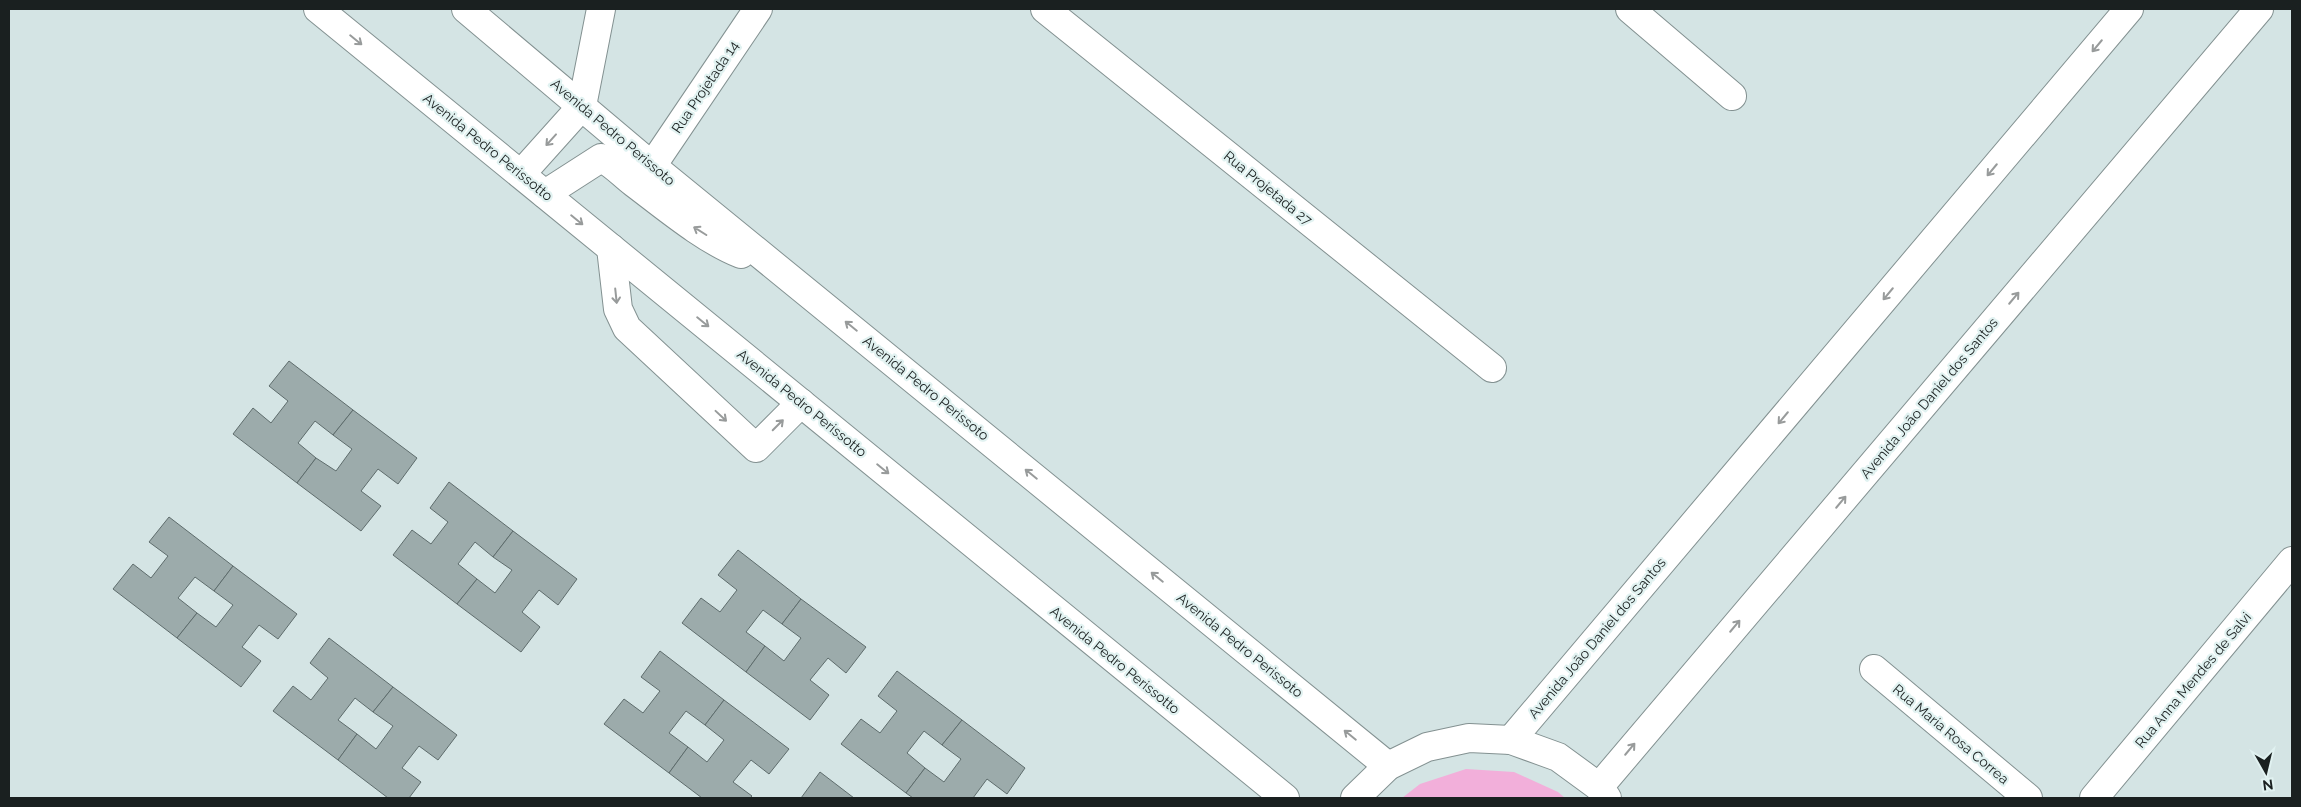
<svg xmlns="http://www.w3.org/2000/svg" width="2301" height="807" font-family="Raleway,sans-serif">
	<rect width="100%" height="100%" fill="#d4e4e4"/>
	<path fill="#f2afda" d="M1466,769l48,3 44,20 7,6h-163l18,-14z"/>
	<g fill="#9cabab" stroke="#5e6c6c">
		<path d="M289,361l64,49 -20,25 -18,-14 -17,22 18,15 -19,25 -64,-49 20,-26 18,15 17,-22 -19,-15z"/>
		<path d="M353,410l64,48 -19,26 -20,-15 -17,22 20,15 -20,25 -64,-48 19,-25 20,13 16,-22 -19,-14z"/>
		<path d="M449,482l64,49 -20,26 -18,-15 -17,22 19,15 -20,25 -64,-49 19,-25 19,14 17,-22 -18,-14z"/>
		<path d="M169,517l64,49 -19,25 -19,-14 -17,21 19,15 -20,25 -64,-49 20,-25 18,14 17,-22 -19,-14z"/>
		<path d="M513,531l64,48 -19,26 -19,-15 -17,22 18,15 -19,25 -64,-48 20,-25 18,14 17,-23 -19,-13z"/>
		<path d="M738,550l63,49 -19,25 -19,-14 -17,22 19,14 -19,26 -64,-49 19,-25 19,14 17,-22 -19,-15z"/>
		<path d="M233,566l64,48 -19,25 -19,-14 -17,22 19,14 -20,26 -64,-49 20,-25 19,14 17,-22 -19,-14z"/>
		<path d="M801,599l65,48 -20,26 -18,-15 -18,22 19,15 -19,25 -64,-48 19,-26 19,15 17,-23 -19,-14z"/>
		<path d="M329,638l64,49 -20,25 -18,-14 -17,22 19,14 -19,26 -65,-49 20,-25 18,14 17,-22 -18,-15z"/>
		<path d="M660,651l64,49 -19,25 -19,-14 -17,22 19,14 -19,26 -65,-49 20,-25 19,14 17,-22 -19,-14z"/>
		<path d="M897,671l65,49 -20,25 -18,-14 -17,22 18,15 -19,25 -65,-49 20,-25 19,14 17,-22 -19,-15z"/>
		<path d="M393,687l64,48 -19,25 -19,-14 -17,22 19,14 -12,16h-21l-50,-38 19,-26 19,15 17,-23 -20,-14z"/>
		<path d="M724,700l65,49 -20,25 -18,-14 -18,22 19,14 -2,2h-48l-33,-25 19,-26 19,15 17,-22 -19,-15z"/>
		<path d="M962,720l63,48 -18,26 -20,-15 -14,19h-60l-7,-5 19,-25 19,14 17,-23 -19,-14z"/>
		<path d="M820,772l34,26h-53z"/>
	</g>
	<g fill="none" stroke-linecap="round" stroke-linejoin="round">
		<defs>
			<g id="minor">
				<path d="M318,9l967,789"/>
				<path d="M466,9l186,157 736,600"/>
				<path d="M1045,9l447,359"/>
				<path d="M1630,9l102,87"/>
				<path d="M652,166l106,-157"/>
				<path d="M521,174l61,-68 19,-97"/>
				<path d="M545,194l56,-36c13,6 22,17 33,25 32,24 71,57 107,71"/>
				<path d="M611,248l7,61 9,19 129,120 45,-45"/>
				<path d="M1874,669l154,129"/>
				<path d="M1511,740l618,-731"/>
				<path d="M1599,787l660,-778"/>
				<path d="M1355,798l33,-32 39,-19 42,-9 42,2 47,17 41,30 8,11"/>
				<path d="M2094,798l198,-237"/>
			</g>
		</defs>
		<use href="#minor" stroke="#839191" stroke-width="30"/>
		<use href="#minor" stroke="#fff" stroke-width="28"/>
	</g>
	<defs><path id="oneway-shaft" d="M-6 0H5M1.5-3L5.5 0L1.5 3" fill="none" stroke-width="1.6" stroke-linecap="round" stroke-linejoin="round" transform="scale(1.25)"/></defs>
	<g stroke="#989b9b">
		<use href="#oneway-shaft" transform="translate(356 40) rotate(39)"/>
		<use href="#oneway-shaft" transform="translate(2097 46) rotate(130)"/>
		<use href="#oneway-shaft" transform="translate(551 140) rotate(132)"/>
		<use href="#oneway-shaft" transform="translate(1992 170) rotate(130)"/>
		<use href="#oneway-shaft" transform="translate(577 220) rotate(39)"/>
		<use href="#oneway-shaft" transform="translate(700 231) rotate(-148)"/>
		<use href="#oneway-shaft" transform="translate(1888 294) rotate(130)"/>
		<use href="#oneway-shaft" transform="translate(616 296) rotate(84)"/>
		<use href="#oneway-shaft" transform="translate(2014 298) rotate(-50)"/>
		<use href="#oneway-shaft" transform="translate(703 322) rotate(39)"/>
		<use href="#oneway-shaft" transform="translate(851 326) rotate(-141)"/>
		<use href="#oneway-shaft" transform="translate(721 416) rotate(43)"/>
		<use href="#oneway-shaft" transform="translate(1783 418) rotate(130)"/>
		<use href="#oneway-shaft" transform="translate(778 425) rotate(-45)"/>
		<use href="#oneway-shaft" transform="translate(883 469) rotate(39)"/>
		<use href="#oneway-shaft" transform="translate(1031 474) rotate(-141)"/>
		<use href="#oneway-shaft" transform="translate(1841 502) rotate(-50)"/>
		<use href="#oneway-shaft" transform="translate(1157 577) rotate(-141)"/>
		<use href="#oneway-shaft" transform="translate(1735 626) rotate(-50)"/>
		<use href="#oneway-shaft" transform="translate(1350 735) rotate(-141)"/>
		<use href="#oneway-shaft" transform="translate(1630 749) rotate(-50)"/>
	</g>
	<g text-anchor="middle" stroke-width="4.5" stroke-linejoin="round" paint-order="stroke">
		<g font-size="14" fill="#1a2020" stroke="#e1f2f1">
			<text transform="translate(705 87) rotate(-56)" y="5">Rua Projetada 14</text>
			<text transform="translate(613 132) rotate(40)" y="5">Avenida Pedro Perissoto</text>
			<text transform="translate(488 147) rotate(39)" y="5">Avenida Pedro Perissotto</text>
			<text transform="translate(1268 188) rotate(39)" y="5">Rua Projetada 27</text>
			<text transform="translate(926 388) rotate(39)" y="5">Avenida Pedro Perissoto</text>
			<text transform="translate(1929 398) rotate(-50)" y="5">Avenida João Daniel dos Santos</text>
			<text transform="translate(802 403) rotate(39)" y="5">Avenida Pedro Perissotto</text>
			<text transform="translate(1597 638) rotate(-50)" y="5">Avenida João Daniel dos Santos</text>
			<text transform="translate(1240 645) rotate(39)" y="5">Avenida Pedro Perissoto</text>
			<text transform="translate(1115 660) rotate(39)" y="5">Avenida Pedro Perissotto</text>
			<text transform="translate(2193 680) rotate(-50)" y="5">Rua Anna Mendes de Salvi</text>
			<text transform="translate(1951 734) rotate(40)" y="5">Rua Maria Rosa Correa</text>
		</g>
	</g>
	<rect width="2301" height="807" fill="none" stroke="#1a2020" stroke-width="20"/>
	<g transform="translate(2266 772) rotate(172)" stroke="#e1f2f1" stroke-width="4" paint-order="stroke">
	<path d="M0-4L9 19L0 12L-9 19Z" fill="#1a2020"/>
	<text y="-8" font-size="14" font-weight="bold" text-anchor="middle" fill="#1a2020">N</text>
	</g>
</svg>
